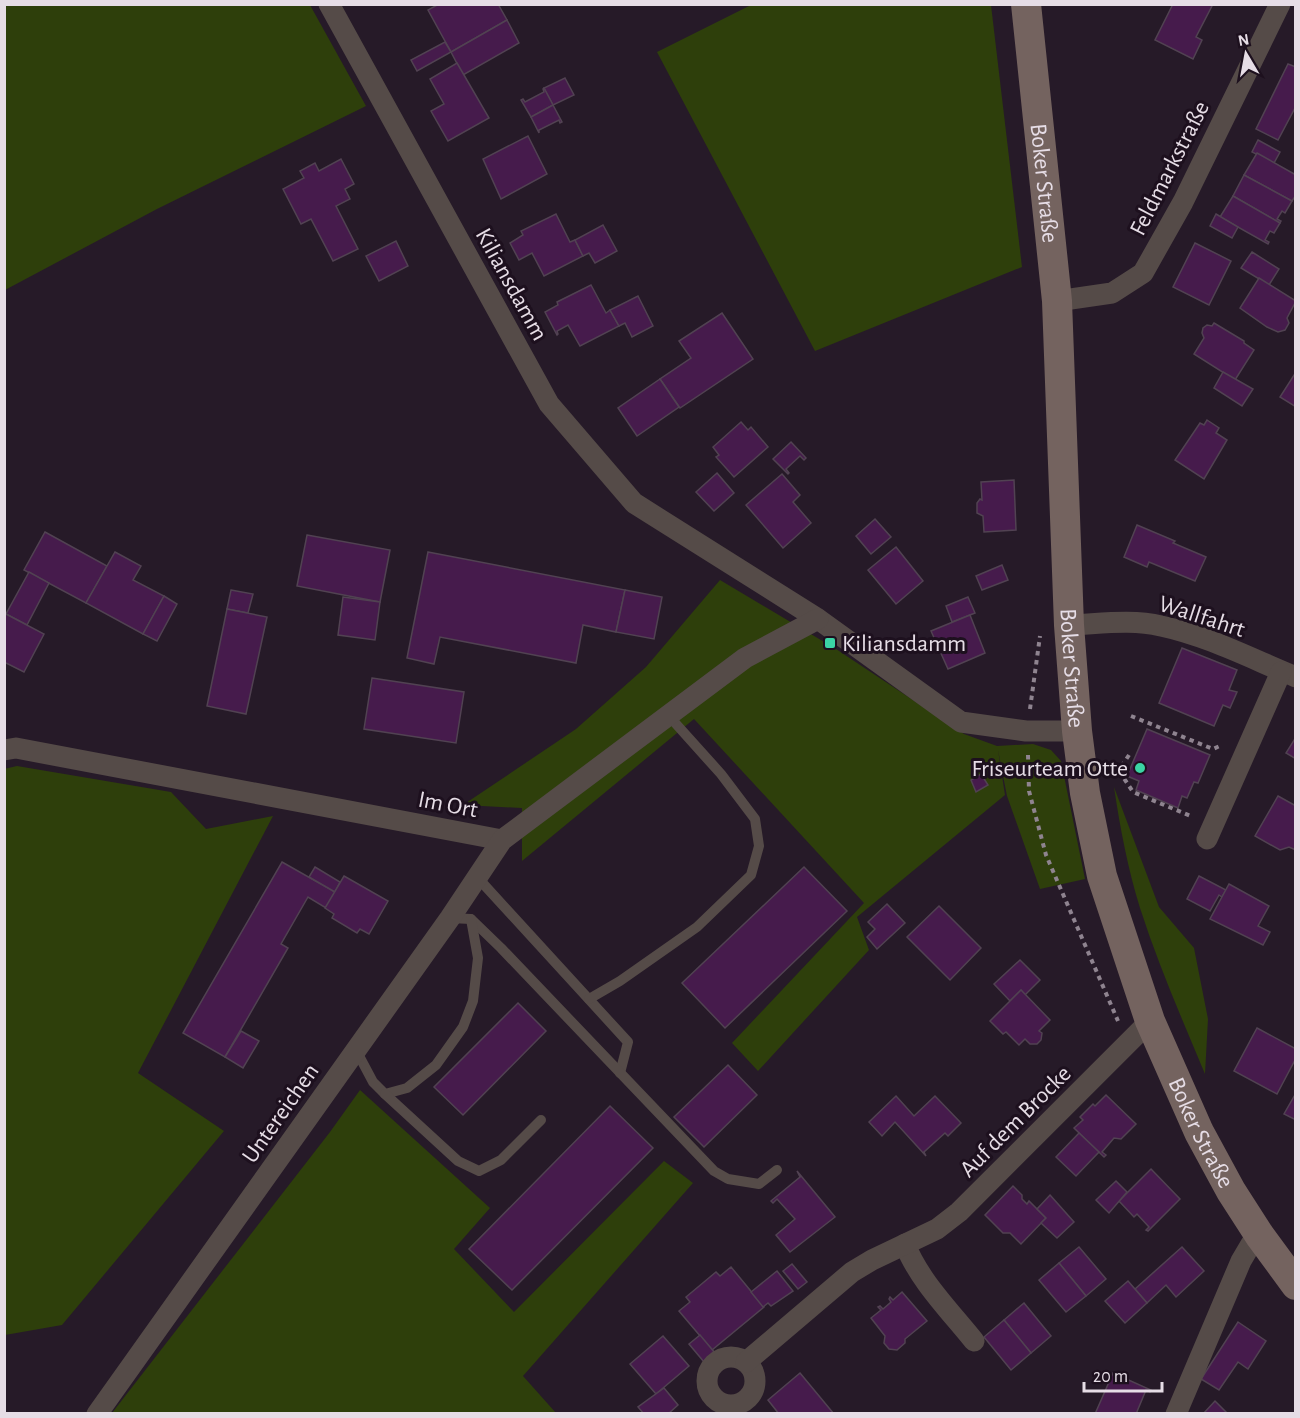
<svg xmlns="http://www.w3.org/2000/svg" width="1300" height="1418" font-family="'Alegreya Sans',sans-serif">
	<rect width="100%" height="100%" fill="#261a28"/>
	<g fill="#2e3f0b">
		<path d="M5,4l305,1 56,101 -209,103 -152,81z"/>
		<path d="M751,5h240l31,262 -207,84 -158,-299z"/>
		<path d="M720,580l116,69 128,85 33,12 36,-2 18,6 10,11 24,118 -45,10 -33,-93 -9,-46 7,45 -148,122 12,33 -111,121 -26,-28 132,-140 -170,-184 -172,142v-53l-59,-3 113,-76 70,-62z"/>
		<path d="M17,766l154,26 35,37 67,-13 -135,257 86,58 -162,194 -57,10 -1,-566z"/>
		<path d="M1114,787l45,120 35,41 14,71 -3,55c-23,-55 -47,-110 -65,-166 -12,-39 -20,-80 -26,-121z"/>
		<path d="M360,1090l130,118 -36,41 60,63 150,-151 29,22 -170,193 33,37h-444l218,-281z"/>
	</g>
	<g fill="#461b4c" stroke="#514252" stroke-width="1.5">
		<path d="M439,4h59l9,16 -56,32 -23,-42z"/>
		<path d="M1173,4h40l-17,33 6,3 -9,19 -38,-19z"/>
		<path d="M507,20l12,23 -56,32 -12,-23z"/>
		<path d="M445,42l6,10 -34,19 -6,-11z"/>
		<path d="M457,63l32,55 -41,23 -17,-30 13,-7 -14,-25z"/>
		<path d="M1288,64l8,3v39l-18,34 -22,-11z"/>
		<path d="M565,78l9,17 -21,10 -9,-17z"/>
		<path d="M544,88l9,17 -22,12 -10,-17 2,-1 2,3 19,-10 -1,-3z"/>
		<path d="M553,105l9,17 -2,1 -1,-3 -20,10v3l-8,-16z"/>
		<path d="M528,136l19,38 -46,25 -18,-40z"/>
		<path d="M1258,140l22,12 -6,11 -22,-11z"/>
		<path d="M1257,153l39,22v20l-4,6 -48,-26z"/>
		<path d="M341,159l13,25 -9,5 5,10 -14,7 22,43 -25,12 -22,-42 -10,5 -18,-35 21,-11 -4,-7 15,-8 4,8z"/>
		<path d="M1244,175l48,26 -7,12 -3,-2 -5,8 4,2 -1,2 -47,-27z"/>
		<path d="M1233,196l47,27 -6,10 -4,-2 -5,9 4,2 -1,2 -48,-27z"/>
		<path d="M556,214l14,28 5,-2 8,16 -39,20 -12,-23 -13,7 -9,-17 13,-8 -2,-4z"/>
		<path d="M1216,214l22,13 -6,11 -22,-12z"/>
		<path d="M603,225l14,26 -22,12 -6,-10 -6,3 -8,-16z"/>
		<path d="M396,241l12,25 -29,15 -13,-25z"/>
		<path d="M1195,243l36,18 -22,44 -36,-18z"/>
		<path d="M1252,252l27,17 -10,16 -28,-17z"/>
		<path d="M1259,278l37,23 -9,17 2,5 -4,7 -7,2 -11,-5 -27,-19z"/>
		<path d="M591,285l15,28 4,-3 9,16 -39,20 -12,-21 -11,6 1,3 -1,1 -12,-23 13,-7 -1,-3z"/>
		<path d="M638,296l15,30 -21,11 -7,-14 -6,3 -9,-16z"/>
		<path d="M722,313l31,46 -73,49 -20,-29 31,-21 -12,-17z"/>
		<path d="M1214,323l30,18v2l10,7 -19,30 -41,-26 10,-16 -2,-5 1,-5 4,-3 5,1z"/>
		<path d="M1223,372l30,17 -11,17 -28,-18z"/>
		<path d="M1296,372v35l-16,-10z"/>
		<path d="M660,379l19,28 -42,29 -19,-28z"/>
		<path d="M1207,420l12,8 -3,5 11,7 -23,39 -29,-19 25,-37 4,2z"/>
		<path d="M741,422l7,8 3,-3 17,20 -34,30 -18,-20 3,-2 -6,-8z"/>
		<path d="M791,442l15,16 -2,2 -4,-4 -14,13 3,4 -1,1 -15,-15z"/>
		<path d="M717,473l17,20 -20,18 -18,-19z"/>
		<path d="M782,474l18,21 -7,7 18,21 -28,25 -37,-43z"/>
		<path d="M1014,480l2,50 -32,2 -1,-16 -6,-3v-10l3,-4 2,1 -1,-18z"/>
		<path d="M875,519l16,18 -20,17 -15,-18z"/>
		<path d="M1137,525l38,16 -2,2 33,14 -11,24 -46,-19 -2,5 -23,-10z"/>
		<path d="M45,532l62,34 -21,37 -62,-33z"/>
		<path d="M307,535l83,15 -10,52 -83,-16z"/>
		<path d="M896,547l27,34 -27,23 -28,-34z"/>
		<path d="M115,552l26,14 -8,14 31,16 -21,38 -57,-31z"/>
		<path d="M428,552l197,38 -9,42 -33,-7 -7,38 -136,-26 -6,27 -27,-6z"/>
		<path d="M1002,565l6,15 -26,10 -6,-14z"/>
		<path d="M29,572l20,11 -22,42 -21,-11z"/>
		<path d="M231,590l22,4 -5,19 -21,-4z"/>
		<path d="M625,590l37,7 -8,42 -38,-7z"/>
		<path d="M164,596l13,8 -20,37 -14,-7z"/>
		<path d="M343,597l37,5 -5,38 -37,-5z"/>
		<path d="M968,597l7,16 -23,9 -6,-16z"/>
		<path d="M227,609l40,8 -21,97 -39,-8z"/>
		<path d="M4,613l40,21 -20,38 -20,-10z"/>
		<path d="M970,615l15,38 -37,16 -17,-38z"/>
		<path d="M1182,648l55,22 -8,20 8,2 -7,16 -7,-3 -9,21 -55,-23z"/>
		<path d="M372,678l92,14 -8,51 -92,-14z"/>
		<path d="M1147,729l63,26 -12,28 -4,-1 -7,16 -5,-2 -4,12 -42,-18 3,-9 -12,-5z"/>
		<path d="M1296,737v22l-10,-6z"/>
		<path d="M981,774l7,11 -12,7 -5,-12z"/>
		<path d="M1278,796l18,10v44l-7,-3 -9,3 -25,-14z"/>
		<path d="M282,862l53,30 -9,16 -18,-11 -27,47 7,4 -63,109 -42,-24z"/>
		<path d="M315,867l25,15 -5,10 -26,-15z"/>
		<path d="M804,867l43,44 -122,117 -43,-45z"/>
		<path d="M344,876l44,25 -19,33 -9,-5 -3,4 -25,-15 2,-4 -9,-6z"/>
		<path d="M1199,876l27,14 -4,7 -3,-2 -9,16 -23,-12z"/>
		<path d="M1229,884l40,22 -11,20 12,6 -7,13 -53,-26z"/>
		<path d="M887,904l18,19 -28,26 -10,-12 8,-8 -7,-7z"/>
		<path d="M939,906l42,42 -31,32 -43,-43z"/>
		<path d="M1020,960l20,20 -15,15 -4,-5 -11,11 -16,-17z"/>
		<path d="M1021,990l29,30 -11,11 3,2 -1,7 -4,4h-7l-5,-5 -6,6 -13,-13 -3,2 -13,-13z"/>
		<path d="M518,1003l28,28 -83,84 -29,-28z"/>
		<path d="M1257,1028l39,21v9l-19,36 -43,-23z"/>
		<path d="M241,1031l18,10 -16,27 -18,-11z"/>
		<path d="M728,1065l29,30 -53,52 -30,-30z"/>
		<path d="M1296,1093v27l-12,-6z"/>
		<path d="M1106,1095l30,29 -15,15 -7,-1 -12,14 4,3 -2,2 -30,-29 9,-8 -3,-3 13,-13 2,2z"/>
		<path d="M896,1096l18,20 21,-20 26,27 -13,13 -3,-3 -21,19 2,4 -31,-34 -13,14 -13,-14z"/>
		<path d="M610,1106l43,42 -141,142 -43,-41z"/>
		<path d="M1079,1133l20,19 -23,24 -20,-19z"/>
		<path d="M1151,1169l29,30 -32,32 -2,-1 3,-3 -12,-13 -3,3 -15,-16z"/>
		<path d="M797,1171l38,46 -45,35 -14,-17 19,-16 -18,-20 -4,4 -2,-2 29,-24z"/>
		<path d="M1116,1181l11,11 -18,21 -13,-13z"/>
		<path d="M1013,1186l9,9v4l5,5 2,-3 17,17 -25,26 -11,-11h-7l-18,-18z"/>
		<path d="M1050,1195l24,27 -17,16 -16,-15 5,-5 -9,-9z"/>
		<path d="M1079,1247l27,32 -20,17 -27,-33z"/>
		<path d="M1182,1247l22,24 -28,26 -10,-12 -19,18 -12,-14z"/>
		<path d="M1059,1263l27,33 -20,16 -27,-32z"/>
		<path d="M792,1264l15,18 -9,7 -15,-18z"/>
		<path d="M731,1267l33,40 -52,43 -33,-39 11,-9 -4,-5 30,-25 4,4z"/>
		<path d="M777,1271l16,20 -22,15 -3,-3 -5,4 -12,-15z"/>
		<path d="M1128,1281l19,22 -22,20 -20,-22z"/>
		<path d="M902,1292l25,29 -22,18v4l-8,7 -8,-1 -5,-6 1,-7 -14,-18 10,-8 -3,-3 2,-1 3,3 8,-7 -2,-3 1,-2 3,3z"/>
		<path d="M1024,1303l27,33 -20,17 -27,-33z"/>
		<path d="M1004,1320l27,33 -20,17 -27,-33z"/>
		<path d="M1238,1322l28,19 -18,28 -10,-7 -19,28 -18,-11z"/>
		<path d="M700,1335l15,18 -11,9 -15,-18z"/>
		<path d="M663,1336l26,30 -33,28 -26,-30z"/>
		<path d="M800,1373l34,41h-55l-11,-14z"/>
		<path d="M1113,1373l38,17 -1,2 -4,-2 -10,24h-41z"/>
		<path d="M664,1388l14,17 -10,9h-24l-6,-7z"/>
		<path d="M1215,1401l13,13h-25z"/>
	</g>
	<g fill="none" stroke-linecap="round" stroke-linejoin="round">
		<g stroke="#8f8490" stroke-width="4" stroke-dasharray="4.5 4.5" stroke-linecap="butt">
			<path d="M1030,709l10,-73"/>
			<path d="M1131,716l82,33 9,-4"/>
			<path d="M1028,755l1,36 17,64 72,166"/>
			<path d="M1129,755l-8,12 2,10 10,15 60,25"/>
		</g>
		<g stroke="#554b48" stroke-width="10">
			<path d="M477,877l151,165 -8,31"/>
			<path d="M450,918l21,1 30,29 213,223 14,8 31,5 18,-14"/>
			<path d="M589,999l31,-18 77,-54 54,-52 8,-29 -4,-27 -34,-45 -53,-59"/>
			<path d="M356,1050l17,32 12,12 22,-6 29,-23 27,-38 10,-26 5,-43 -7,-39"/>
			<path d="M385,1094l73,67 21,10 22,-11 40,-40"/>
		</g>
		<g stroke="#554b48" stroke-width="21">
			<path d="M329,4l220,400 85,99 184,116 143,103 65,9h51"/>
			<path d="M1057,301l55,-8 31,-20 40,-71 97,-198"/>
			<path d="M1069,625c30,-1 63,-6 92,1 47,10 91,33 135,51"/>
			<path d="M4,750l12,-2 486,92"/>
			<path d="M1207,839l74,-167"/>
			<path d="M905,1244c13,35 45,67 69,97"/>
			<circle cx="731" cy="1381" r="24"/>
			<path d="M746,1362l106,-90 20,-12 65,-31 22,-17 191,-191"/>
			<path d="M97,1414l353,-496 52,-78 243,-182 73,-39"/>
			<path d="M1176,1414l65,-153 10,-17 9,-8"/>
		</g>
		<path stroke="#74635f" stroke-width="30" id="s1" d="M1026,4l31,297 12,324 8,106 8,62 17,83 48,145 49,111 32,59 29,45 36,49"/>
	</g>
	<g fill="#3bd4a4" stroke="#1d101e" stroke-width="2">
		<rect x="824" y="637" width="12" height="12" rx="3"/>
		<circle cx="1140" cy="768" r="6"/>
	</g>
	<g text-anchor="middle" stroke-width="6" stroke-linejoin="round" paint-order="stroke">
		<g font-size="24" fill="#e6dde6" stroke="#1d101e">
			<text transform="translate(1169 168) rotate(-63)" y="8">Feldmarkstraße</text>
			<text dy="8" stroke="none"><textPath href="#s1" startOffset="180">Boker Straße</textPath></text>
			<text transform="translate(512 284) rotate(61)" y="8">Kiliansdamm</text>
			<text transform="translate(1202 616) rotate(18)" y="8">Wallfahrt</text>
			<text dy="8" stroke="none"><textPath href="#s1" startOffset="666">Boker Straße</textPath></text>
			<text transform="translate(448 804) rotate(11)" y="8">Im Ort</text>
			<text transform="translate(280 1113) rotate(-55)" y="8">Untereichen</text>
			<text transform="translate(1015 1121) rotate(-45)" y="8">Auf dem Brocke</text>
			<text dy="8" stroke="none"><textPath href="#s1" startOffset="1152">Boker Straße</textPath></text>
		</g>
		<g font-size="24" fill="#e6dde6" stroke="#1d101e" text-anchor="start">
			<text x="842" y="651">Kiliansdamm</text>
			<text x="1128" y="776" text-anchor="end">Friseurteam Otte</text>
		</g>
	</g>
	<rect width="1300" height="1418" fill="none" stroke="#e6dde6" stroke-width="12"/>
	<g transform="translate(1246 54) rotate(350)" stroke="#1d101e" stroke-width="4.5" paint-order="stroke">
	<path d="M0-4.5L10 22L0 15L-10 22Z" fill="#e6dde6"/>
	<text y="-9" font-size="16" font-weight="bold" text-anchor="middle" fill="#e6dde6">N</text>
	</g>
	<path d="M1084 1382v9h78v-9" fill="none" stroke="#e6dde6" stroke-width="3"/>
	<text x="1093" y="1382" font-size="18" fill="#e6dde6" stroke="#1d101e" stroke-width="4.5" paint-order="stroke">20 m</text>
</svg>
